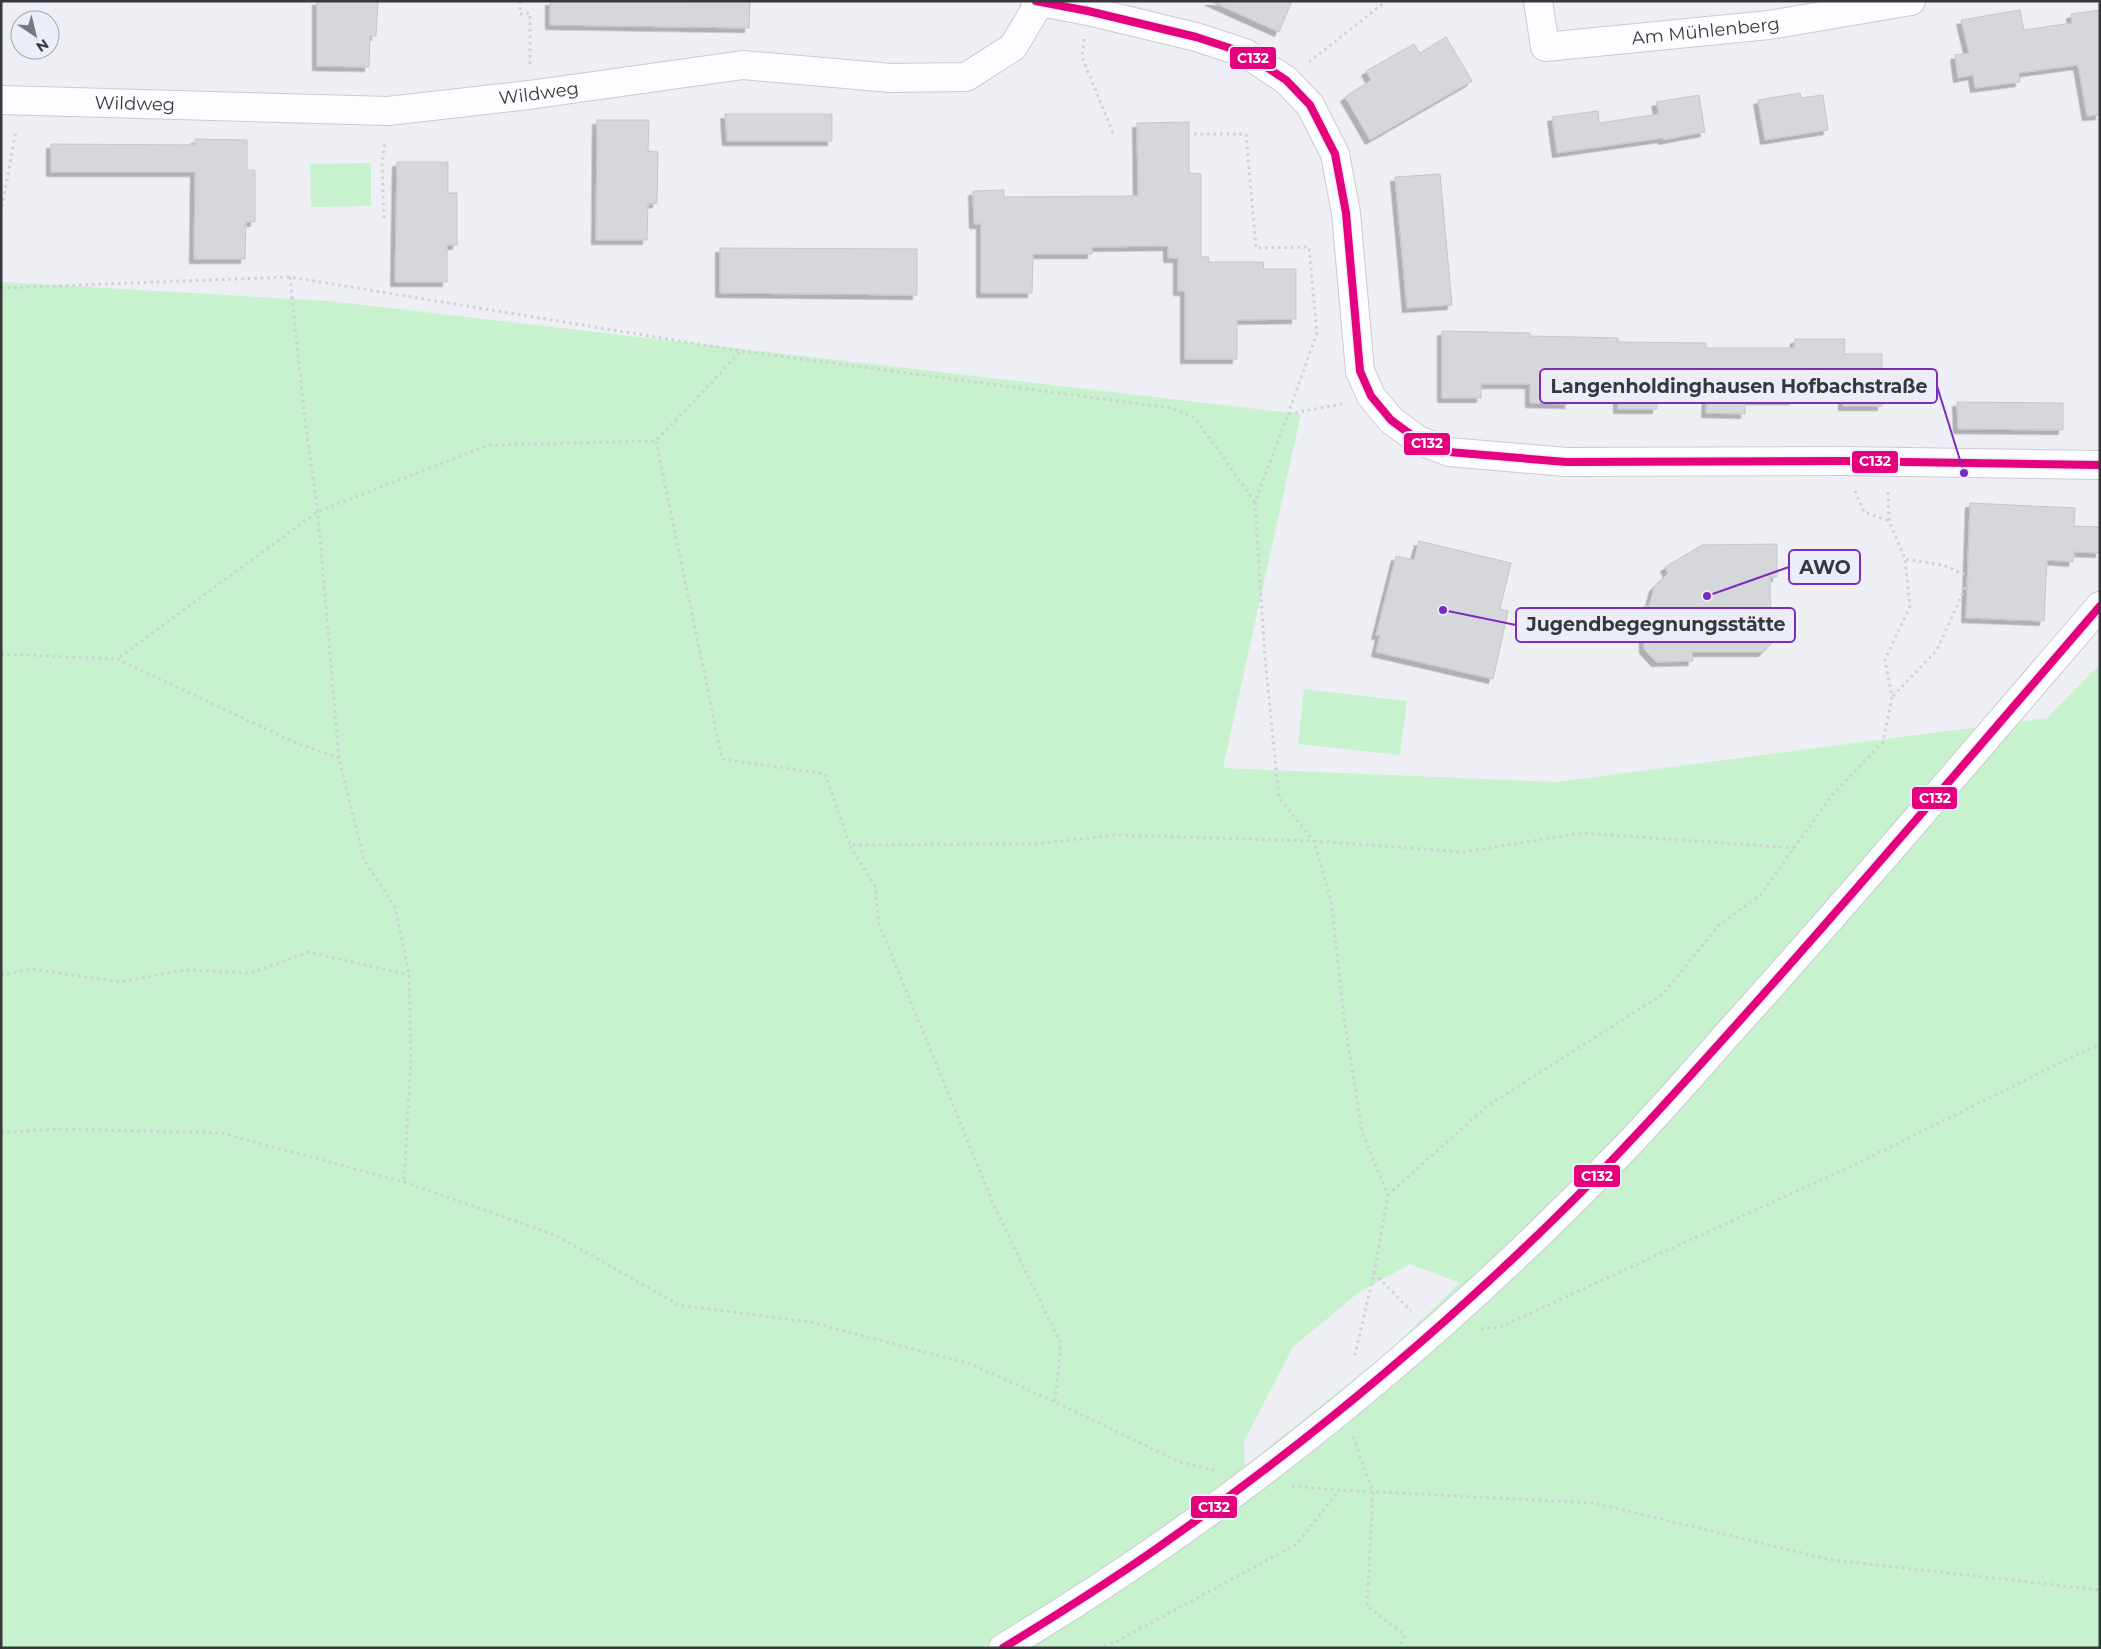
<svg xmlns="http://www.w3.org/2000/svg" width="2101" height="1649" font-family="Montserrat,sans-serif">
	<defs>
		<filter id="shadow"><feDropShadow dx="-4.5" dy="4.5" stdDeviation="0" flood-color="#0004"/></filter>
	</defs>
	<rect width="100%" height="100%" fill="#eeeff5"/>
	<g fill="#c8f1cd" fill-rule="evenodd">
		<path d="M371,163v43l-60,1 -1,-43z"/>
		<path d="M1,282l328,19 972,113 -78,354 333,14 491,-64 53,-54v984h-2099zM1410,1264l50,19 -73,70 -142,113 -1,-25 49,-94 65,-54z"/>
		<path d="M1304,689l103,12 -7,54 -102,-11z"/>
	</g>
	<g fill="#d6d7db" stroke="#c5c6ca" filter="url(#shadow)">
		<path d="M317,1h61l-2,35h-6l-1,31 -52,-1z"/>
		<path d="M550,1l200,1 -1,26 -199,-3z"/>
		<path d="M1210,1h82l-13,31z"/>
		<path d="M2020,10l4,20 48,-7 -1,-9 29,-4v105l-13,1 -9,-51 -59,8 1,9 -45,6 -2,-13 -15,3 -3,-23 14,-2 -8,-33z"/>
		<path d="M1446,37l26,44 -102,59 -25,-43 26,-17 -5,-9 48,-27 6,9z"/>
		<path d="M1800,93l1,5 22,-3 5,35 -63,10 -7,-40z"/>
		<path d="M1699,95l6,37 -42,8v-2l-106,15 -5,-36 46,-6 1,12 60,-9 -3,-12z"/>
		<path d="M725,114h107v27h-105z"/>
		<path d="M597,120h52l-1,31 10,1 -1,51 -9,1 -1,36h-51z"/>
		<path d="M1189,122v51l12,1v83h8l-1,5h55l1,7h32v50l-59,1v39h-52v-68h-7v-33h-10v-12l-76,1v7h-59l-1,39h-51v-69h-7l-1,-33 31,-1v7l134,-1 -1,-73z"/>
		<path d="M195,139l52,1v30h8v52h-9l-1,37h-51l1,-87h-144v-28l144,1z"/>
		<path d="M397,162h51v31h9v52h-10v37h-52z"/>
		<path d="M1440,174l12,131 -45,3 -12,-131z"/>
		<path d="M720,248l197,1v46l-197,-2z"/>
		<path d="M1442,331l88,2v3l88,2v4l88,1v5h88l1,-9h50l-1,15h38v52h-39v-14l-49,-1v9h-49v14l-39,-1 1,-18 -50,-1v15h-39v-19h-48l-1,14 -39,-1v-19h-49v14h-39z"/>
		<path d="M1957,402l106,1v27l-105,-1z"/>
		<path d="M1970,503l105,5 -1,18 26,1v26l-26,-1 -1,10 -26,-2 -3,61 -78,-3z"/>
		<path d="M1419,541l92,22 -11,46 8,2 -15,68 -117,-27 4,-17h-4l20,-79 18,4z"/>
		<path d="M1777,544v33h-7l1,67 -8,8h-71l1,9 -37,1 -12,-13 -1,-42 6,-1 5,-19 14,-14 -3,-6 37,-22z"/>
	</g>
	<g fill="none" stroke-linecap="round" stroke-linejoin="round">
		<defs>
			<g id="minor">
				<path d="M1035,1l53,10 108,26 49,16 41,27 24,25 25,49 11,59 14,158 11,25 20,24 27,20 31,12 117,10 276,-1 258,4"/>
				<path id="s1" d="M1538,1l7,46 224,-22 142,-24"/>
				<path id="s2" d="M1,100l387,11 141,-16 214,-30 148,13 75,-1 47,-30 27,-45"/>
				<path d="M1003,1648c227,-136 435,-307 618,-496 39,-40 76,-83 113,-125 125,-138 244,-280 366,-421"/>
			</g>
		</defs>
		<use href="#minor" stroke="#cacbd0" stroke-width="30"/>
		<g stroke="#cfd0d2" stroke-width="3" stroke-dasharray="2.5 4" stroke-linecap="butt">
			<path d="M520,1v13l10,-1v54"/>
			<path d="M1084,39l-2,18 31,76"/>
			<path d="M1309,62l76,-60 5,-1"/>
			<path d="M1194,134h52l10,114 53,-1 8,86 -29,81"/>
			<path d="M1,213l15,-83"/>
			<path d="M384,218l-2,-55 3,-22"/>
			<path d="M290,277l15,144 12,84 22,253 25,102 31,47 14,68 2,85 -7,122"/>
			<path d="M1,288l289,-11 451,74 430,57 24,10 60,84 33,-88 54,-10"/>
			<path d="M656,441l66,318 103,15 25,71 185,-1 80,-9 199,6 150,11 118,-19 212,15"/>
			<path d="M1855,491l9,21 25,9"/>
			<path d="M1255,502l10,156 14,140 35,43 17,59 13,117 18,115 26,63 -14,78 -20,86"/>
			<path d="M1,654l116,5"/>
			<path d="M1893,696l44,-46 33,-73 -27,-12 -38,-6"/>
			<path d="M339,758l-45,-16 -177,-83 200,-147 172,-67 167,-4 85,-90"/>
			<path d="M850,846l25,40 4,38 116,284 66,136 -6,58"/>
			<path d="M1,975l30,-6 89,13 65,-12 66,3 58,-21 100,23"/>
			<path d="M1,1133l54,-4 166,4 183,49 151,53 124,70 131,17 161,42 84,38 125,60 35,8"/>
			<path d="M1388,1195l98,-88 177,-113 56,-69 41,-30 73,-101 50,-52 9,-45 -7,-37 25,-54 -5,-47 -16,-38 -1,-30"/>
			<path d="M1374,1273l37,38"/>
			<path d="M1481,1329l19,-2 356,-163 226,-112 18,-7"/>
			<path d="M1353,1437l20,54 -6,115 38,29 -6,13"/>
			<path d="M1292,1486l47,4 255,13 238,57 268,30"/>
			<path d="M1098,1648l21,-8 178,-96 42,-54"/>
		</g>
		<use href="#minor" stroke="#fcfdfe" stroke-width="28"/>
		<defs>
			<g id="bus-1">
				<path d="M1036,1l52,10 108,26 49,16 41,27 24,25 25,49 11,59 14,158 11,25 20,24 27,20 31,12 117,10 276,-1 258,4"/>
				<path d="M1003,1648c57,-35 113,-70 167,-109 135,-95 263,-202 381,-317 68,-66 130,-136 193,-206 121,-135 238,-273 356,-410"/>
			</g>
		</defs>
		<use href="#bus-1" stroke="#ebeef8" stroke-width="11"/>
		<use href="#bus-1" stroke="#e5007d" stroke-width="8"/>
	</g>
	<g text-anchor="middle" stroke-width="4" stroke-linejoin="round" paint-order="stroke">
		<g font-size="18" fill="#37383c" stroke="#ebeef8">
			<text dy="6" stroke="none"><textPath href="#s1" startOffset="208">Am Mühlenberg</textPath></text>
			<text dy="6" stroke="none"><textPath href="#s2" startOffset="539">Wildweg</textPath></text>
			<text dy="6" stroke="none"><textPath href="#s2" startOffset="134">Wildweg</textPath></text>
		</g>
	</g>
	<path fill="none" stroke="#7b2cbf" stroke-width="2" d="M1964 473L1937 386M1707 596L1789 567M1443 610L1516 625"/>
	<g fill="#7b2cbf" stroke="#ebeef8" stroke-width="2">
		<circle cx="1964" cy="473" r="5"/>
		<circle cx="1707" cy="596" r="5"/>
		<circle cx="1443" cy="610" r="5"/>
	</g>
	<g fill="#ebeef8" stroke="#7b2cbf" stroke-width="2">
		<rect x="1540" y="369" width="397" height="34" rx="5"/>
		<rect x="1789" y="550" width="71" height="34" rx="5"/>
		<rect x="1516" y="608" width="279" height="34" rx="5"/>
	</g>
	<g font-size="19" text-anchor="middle" font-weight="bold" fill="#37383c">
		<text x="1739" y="393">Langenholdinghausen Hofbachstraße</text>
		<text x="1825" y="574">AWO</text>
		<text x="1656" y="631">Jugendbegegnungsstätte</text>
	</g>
	<g stroke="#ebeef8" stroke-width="2">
		<rect x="1229" y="46" width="48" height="24" rx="5" fill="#e5007d"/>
		<rect x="1403" y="432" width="48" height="24" rx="5" fill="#e5007d"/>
		<rect x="1851" y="450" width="48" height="24" rx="5" fill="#e5007d"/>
		<rect x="1911" y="786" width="47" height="24" rx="5" fill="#e5007d"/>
		<rect x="1573" y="1164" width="48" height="24" rx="5" fill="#e5007d"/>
		<rect x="1190" y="1495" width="48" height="24" rx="5" fill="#e5007d"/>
	</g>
	<g font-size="14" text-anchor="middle" font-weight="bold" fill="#fff">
		<text x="1253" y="63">C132</text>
		<text x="1427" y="448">C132</text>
		<text x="1875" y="466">C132</text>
		<text x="1935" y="803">C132</text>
		<text x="1597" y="1181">C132</text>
		<text x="1214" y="1512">C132</text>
	</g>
	<rect width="2101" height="1649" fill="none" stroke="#37383c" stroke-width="5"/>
	<g transform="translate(35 35) rotate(145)"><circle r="24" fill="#ebeef8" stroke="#a3a5ad"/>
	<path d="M0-4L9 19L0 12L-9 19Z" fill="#77787d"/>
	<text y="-8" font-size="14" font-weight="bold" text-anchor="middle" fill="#37383c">N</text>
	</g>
</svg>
